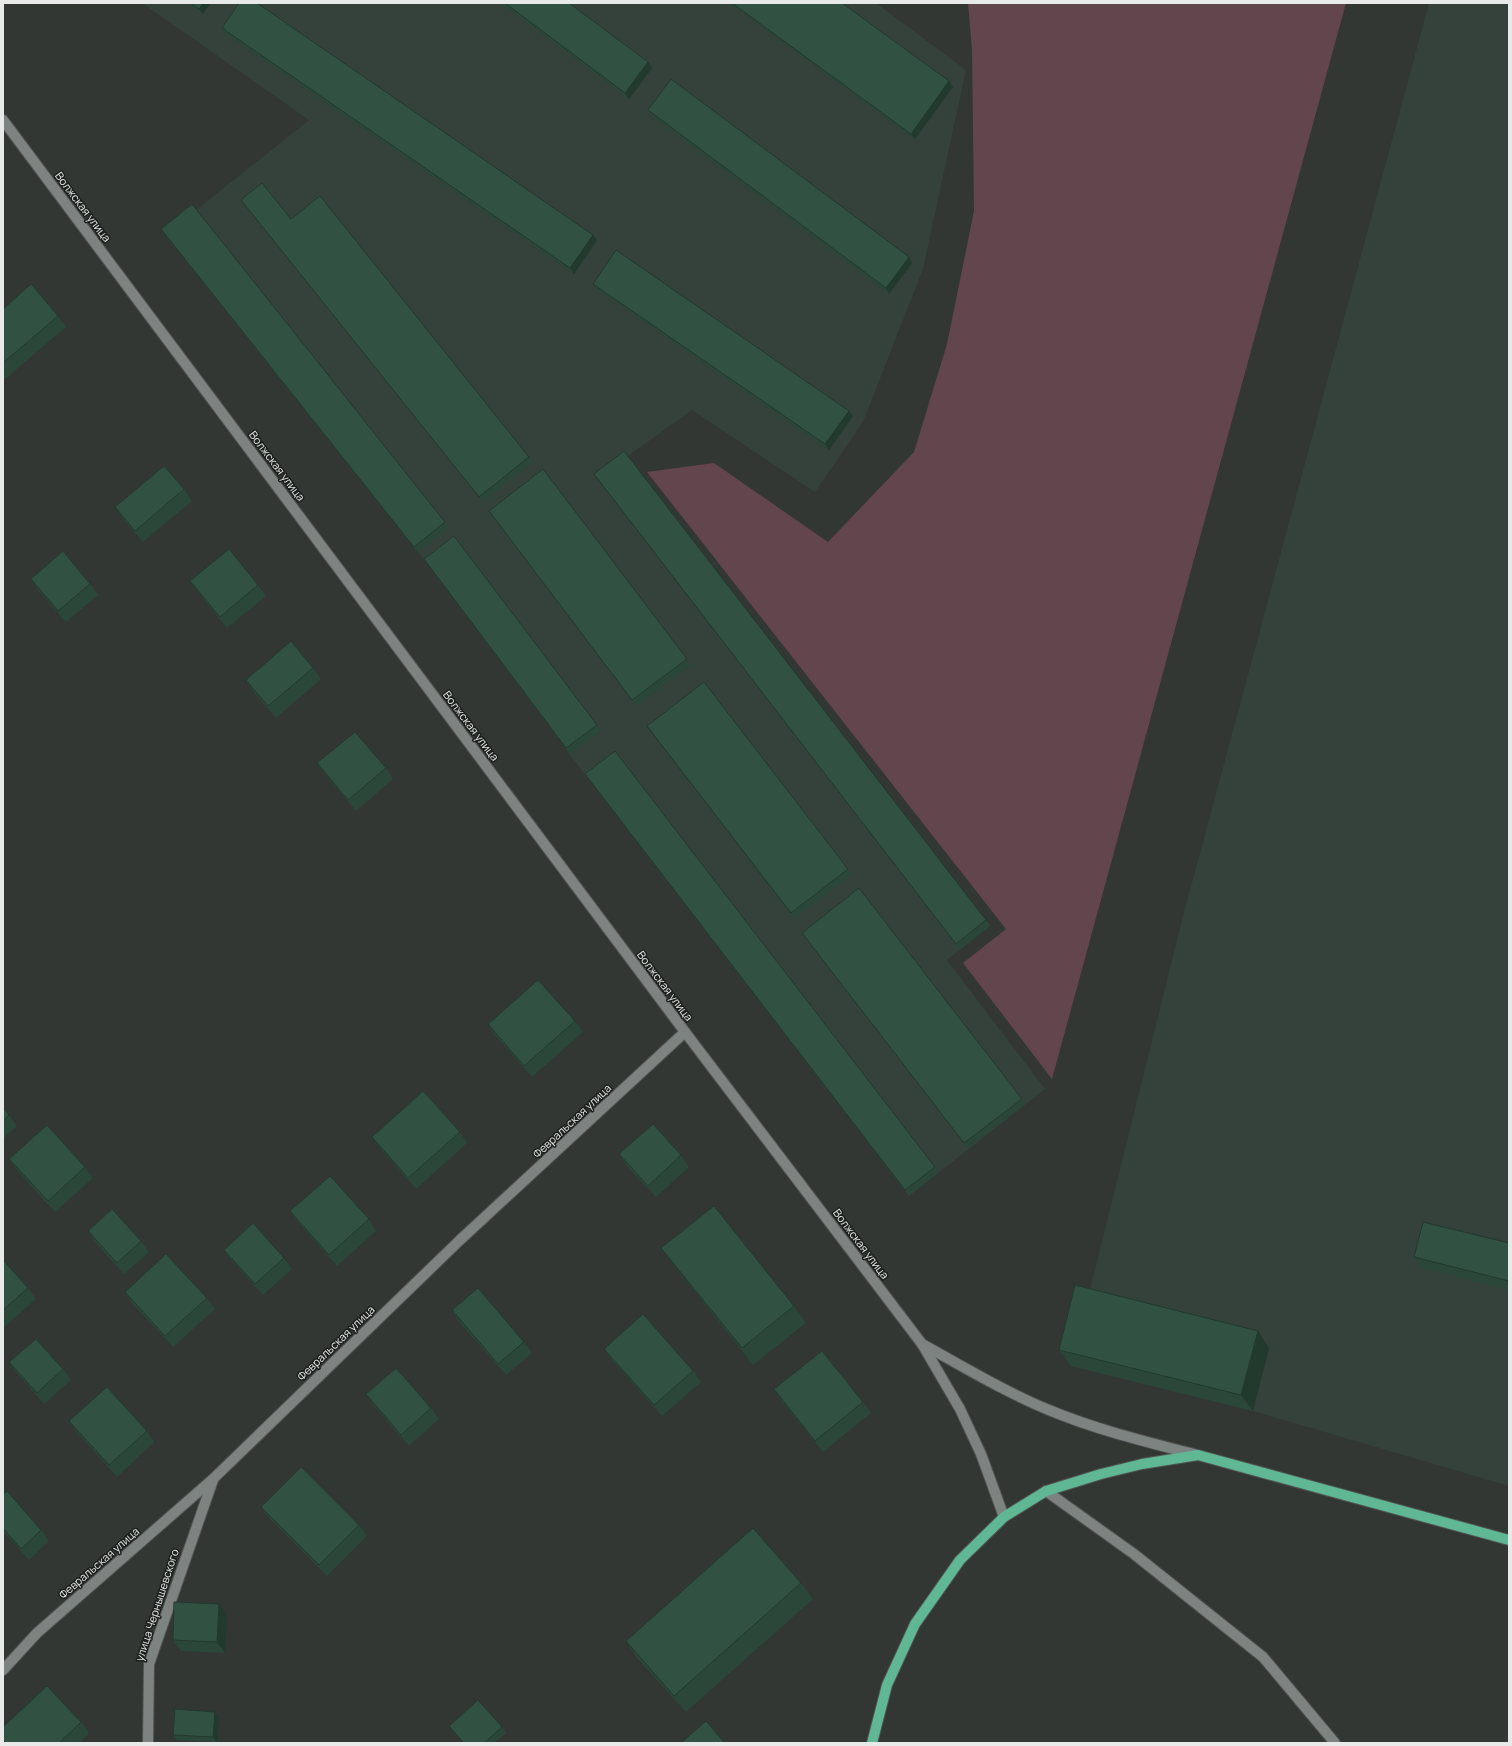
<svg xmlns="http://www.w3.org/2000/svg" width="1512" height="1746" font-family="Manrope,sans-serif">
	<rect width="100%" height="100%" fill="#323734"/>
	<g fill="#35413b">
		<path d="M142,3h734l90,67 -43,199 -60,153 -48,70 -123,-82 -64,46 362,470 -43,34 98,129 -136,107 -320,-416 -161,-215 -263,-330 144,-115z"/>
		<path d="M1429,3h80v1483l-256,-75 -182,-45 112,-450z"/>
	</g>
	<path fill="#63454e" d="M968,3h378l-294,1076 -89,-116 43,-34 -359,-457 67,-9 114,79 86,-90 33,-108 27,-133 -2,-161z"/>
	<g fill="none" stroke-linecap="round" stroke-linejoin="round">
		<defs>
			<g id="minor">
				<path d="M3,120l682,912 237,312 38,65 21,45 23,63"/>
				<path d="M922,1344c42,23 83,48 127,66 48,20 98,32 148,45"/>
				<path d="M1046,1491l88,63 129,103 72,86"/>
				<path d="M3,1670l34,-37 176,-154 247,-239 225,-208"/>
				<path d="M148,1743l1,-79 64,-184"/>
			</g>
			<path id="major" d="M872,1743l15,-58 28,-61 45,-64 44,-43 42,-26 55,-17 41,-10 56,-9 311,85"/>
		</defs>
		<use href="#minor" stroke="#4f5351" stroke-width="12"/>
		<use href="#major" stroke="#4f5351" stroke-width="12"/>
		<use href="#minor" stroke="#7d8380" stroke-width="10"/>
		<use href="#major" stroke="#5fb794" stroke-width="10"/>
	</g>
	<g fill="#2a4739">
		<path d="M187,3h24l-8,11z"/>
		<path d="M501,3h68l83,65 -23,31z"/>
		<path d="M729,3h113l111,84 -38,52z"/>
		<path d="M222,28l371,207 4,5 -23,34 -348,-240z"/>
		<path d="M648,110l261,147 3,6 -23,31 -237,-178z"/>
		<path d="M241,200l50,19 238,238 4,5 -50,40z"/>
		<path d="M161,229l284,293 4,6 -31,25z"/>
		<path d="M593,284l260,132 -24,34 -232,-161z"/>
		<path d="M3,309l55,7 8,11 -61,52 -2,-2z"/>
		<path d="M594,474l392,446 4,6 -30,24z"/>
		<path d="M184,489l8,12 -49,41 -20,-23 -8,-12z"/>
		<path d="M493,516l194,143 4,6 -55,41z"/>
		<path d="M428,565l169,160 4,6 -31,23z"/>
		<path d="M31,579l59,5 8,11 -32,27 -28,-32z"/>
		<path d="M190,581l68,4 8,11 -39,32 -29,-36z"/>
		<path d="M313,668l8,11 -45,39 -23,-27 -7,-11z"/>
		<path d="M647,726l201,143 4,6 -58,44z"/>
		<path d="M317,763l69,5 7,11 -37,32 -31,-37z"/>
		<path d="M585,774l350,393 4,5 -30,24z"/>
		<path d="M802,933l220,166 4,5 -58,44z"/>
		<path d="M575,1021l8,11 -51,45 -37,-42 -7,-11z"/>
		<path d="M3,1108l6,7 8,11 -14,13z"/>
		<path d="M460,1132l7,11 -51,46 -36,-41 -8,-11z"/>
		<path d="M619,1154l62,1 8,12 -33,30 -29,-31z"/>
		<path d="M9,1159l76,8 8,11 -38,34 -38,-42z"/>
		<path d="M290,1211l79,8 7,12 -39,35 -39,-44z"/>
		<path d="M88,1231l53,10 8,11 -25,22 -28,-31z"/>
		<path d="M1509,1243v47l-87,-22 -8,-11z"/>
		<path d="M661,1248l133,58 12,17 -53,42 -80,-101z"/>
		<path d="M224,1250l60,8 8,11 -29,26 -31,-34z"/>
		<path d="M3,1260l25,28 8,11 -33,29z"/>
		<path d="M125,1292l82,6 8,11 -42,38 -41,-44z"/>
		<path d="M452,1310l72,32 8,11 -26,22 -47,-53z"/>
		<path d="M1258,1331l11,17 -16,63 -182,-45 -12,-16z"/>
		<path d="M604,1349l89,22 8,11 -39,34 -50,-56z"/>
		<path d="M9,1362l54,7 8,11 -27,24 -27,-31z"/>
		<path d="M774,1389l89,13 8,11 -48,39 -42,-52z"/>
		<path d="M366,1394l65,14 8,11 -30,27 -35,-40z"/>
		<path d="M69,1421l78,10 7,11 -37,35 -40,-45z"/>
		<path d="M3,1494l38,36 8,11 -20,19 -26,-29z"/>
		<path d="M261,1507l98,18 8,11 -40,40 -58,-58z"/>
		<path d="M801,1583l12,16 -127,113 -49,-54 -11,-17z"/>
		<path d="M227,1615l-2,38 -44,-2 -8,-11z"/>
		<path d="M219,1717l-2,25 -40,-2 -4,-5z"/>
		<path d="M81,1722l8,11 -10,10h-75l-1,-1v-15z"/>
		<path d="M449,1726l53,1 4,6 -12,10h-31l-10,-12z"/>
	</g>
	<g fill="#22392e">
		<path d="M203,3h8l-8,11 -4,-5z"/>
		<path d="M648,62l4,6 -23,31 -4,-6z"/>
		<path d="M949,81l4,6 -38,52 -4,-5z"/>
		<path d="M593,235l4,5 -23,34 -4,-6z"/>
		<path d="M909,257l3,6 -23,31 -3,-6z"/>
		<path d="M849,411l4,5 -24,34 -4,-6z"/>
		<path d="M1258,1331l11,17 -16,63 -12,-16z"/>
		<path d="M219,1604l8,11 -2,38 -8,-11z"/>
		<path d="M215,1712l4,5 -2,25 -4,-5z"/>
	</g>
	<g fill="#315242" stroke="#22392e">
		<path d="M191,3h12l-4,6z"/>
		<path d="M239,3h18l336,232 -23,33 -348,-240z"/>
		<path d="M505,3h64l79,59 -23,31z"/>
		<path d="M732,3h110l107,78 -38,53z"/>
		<path d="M671,79l238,178 -23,31 -238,-178z"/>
		<path d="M262,183l29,36 29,-23 209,261 -50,40 -238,-297z"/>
		<path d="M192,204l253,318 -31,25 -253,-318z"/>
		<path d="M616,250l233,161 -24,33 -232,-160z"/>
		<path d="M31,284l27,32 -55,47v-54z"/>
		<path d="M624,451l362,469 -30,24 -362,-470z"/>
		<path d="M164,466l20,23 -49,42 -20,-24z"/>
		<path d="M543,469l144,190 -55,41 -143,-189z"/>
		<path d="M454,536l143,189 -31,23 -142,-189z"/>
		<path d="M229,549l29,36 -38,32 -30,-36z"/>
		<path d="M63,551l27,33 -32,27 -27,-32z"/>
		<path d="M291,641l22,27 -45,38 -22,-26z"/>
		<path d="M704,682l144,187 -57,44 -144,-187z"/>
		<path d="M355,732l31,36 -38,32 -31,-37z"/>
		<path d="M615,751l320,416 -30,23 -320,-416z"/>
		<path d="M859,888l163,211 -58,44 -162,-210z"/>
		<path d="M538,980l37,41 -51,45 -36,-42z"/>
		<path d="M423,1091l37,41 -52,46 -36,-41z"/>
		<path d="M3,1108l6,7 -6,6z"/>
		<path d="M653,1124l28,31 -33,31 -29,-32z"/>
		<path d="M47,1125l38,42 -37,34 -39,-42z"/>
		<path d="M330,1176l39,43 -40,36 -39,-44z"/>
		<path d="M714,1206l80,100 -52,42 -81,-100z"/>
		<path d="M112,1209l29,32 -24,22 -29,-32z"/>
		<path d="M1423,1222l86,21v38l-95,-24z"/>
		<path d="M253,1223l31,35 -29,26 -31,-34z"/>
		<path d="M166,1254l41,44 -42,38 -40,-44z"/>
		<path d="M3,1260l25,28 -25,22z"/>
		<path d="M1075,1285l183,46 -17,64 -182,-45z"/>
		<path d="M478,1288l46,54 -26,22 -46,-54z"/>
		<path d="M643,1314l50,57 -39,34 -50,-56z"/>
		<path d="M36,1339l27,30 -26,24 -28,-31z"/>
		<path d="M822,1351l41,51 -48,39 -41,-52z"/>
		<path d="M396,1368l35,40 -30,27 -35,-41z"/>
		<path d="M107,1387l40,44 -38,34 -40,-44z"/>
		<path d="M301,1467l58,58 -40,40 -58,-58z"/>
		<path d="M7,1491l34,39 -20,19 -18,-21v-34z"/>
		<path d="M753,1528l48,55 -127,113 -48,-55z"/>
		<path d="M174,1602l45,2 -2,38 -44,-2z"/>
		<path d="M47,1686l34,36 -22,21h-53l-3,-3v-13z"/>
		<path d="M478,1700l24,27 -18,16h-20l-15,-17z"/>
		<path d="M175,1709l40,3 -2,25 -40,-2z"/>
		<path d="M706,1721l19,22h-44z"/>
	</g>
	<g text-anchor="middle" stroke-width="3" stroke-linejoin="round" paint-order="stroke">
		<g font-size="11" fill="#e7eae8" stroke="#1b1e1c">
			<text transform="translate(83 207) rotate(53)" y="4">Волжская улица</text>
			<text transform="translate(277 466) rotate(53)" y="4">Волжская улица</text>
			<text transform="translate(471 726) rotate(53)" y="4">Волжская улица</text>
			<text transform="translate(665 986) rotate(53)" y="4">Волжская улица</text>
			<text transform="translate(572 1121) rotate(-43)" y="4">Февральская улица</text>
			<text transform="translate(861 1244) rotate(53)" y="4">Волжская улица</text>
			<text transform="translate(336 1343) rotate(-44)" y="4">Февральская улица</text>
			<text transform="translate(99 1563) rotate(-41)" y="4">Февральская улица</text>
			<text transform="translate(157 1605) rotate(-72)" y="4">улица Чернышевского</text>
		</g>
	</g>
	<rect width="1512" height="1746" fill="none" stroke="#e7eae8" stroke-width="8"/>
</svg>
